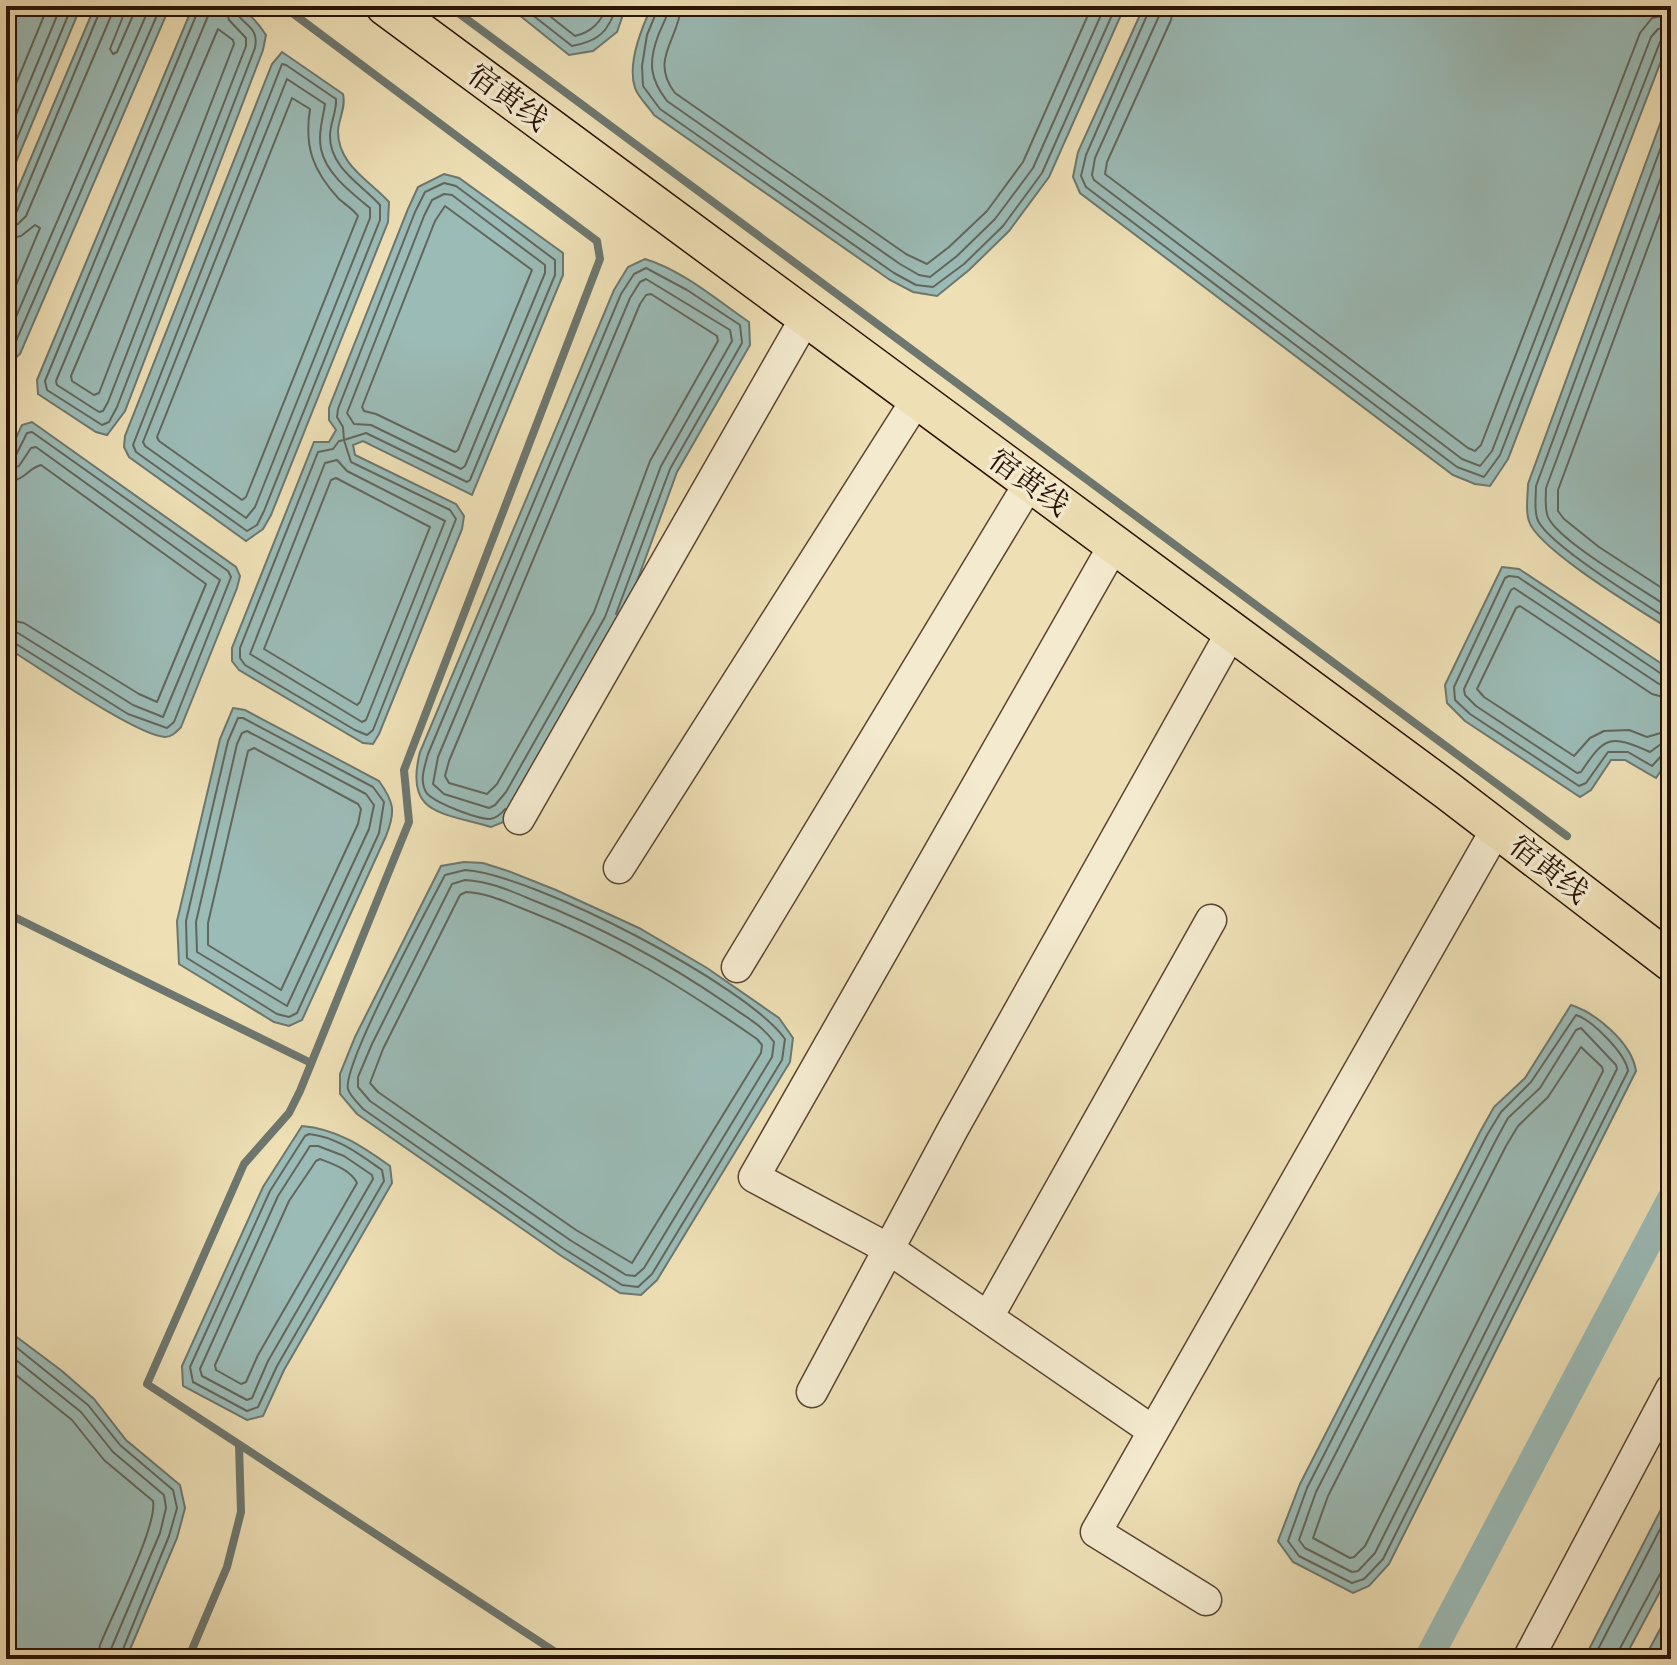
<svg xmlns="http://www.w3.org/2000/svg" width="1677" height="1665" font-family="'IM FELL DW Pica','Noto Serif SC',serif">
	<rect width="100%" height="100%" fill="#eedfb5"/>
	<filter id="stains"><feTurbulence type="fractalNoise" baseFrequency=".0025" numOctaves="4"/><feColorMatrix values="0 0 0 0 .2 0 0 0 0 .09 0 0 0 0 .02 0 0 0 .5 -.17"/></filter>
	<radialGradient id="worn" r=".72"><stop offset=".6" stop-color="#630" stop-opacity="0"/><stop offset="1" stop-color="#630" stop-opacity=".3"/></radialGradient>
	<g fill="#9bbbb6" stroke="#6d776f" stroke-width="2">
		<path d="M10,6h71l-75,180v-171z"/>
		<path d="M95,6h75l-150,348 -8,7 -6,-1v-143z"/>
		<path d="M193,6c39,0 50,-6 73,29l-3,15 -138,361 -18,24 -11,-3 -58,-38 -1,-14z"/>
		<path d="M508,6h118l-9,26 -24,19 -24,4z"/>
		<path d="M652,6h473l-76,171 -40,54 -40,39 -32,26 -24,-4 -23,-12 -236,-165c-5,-8 -16,-18 -19,-27 -8,-24 7,-61 17,-82z"/>
		<path d="M1144,6h527v29l-163,424 -18,27 -15,-2 -22,-9 -373,-282 -7,-16 5,-25z"/>
		<path d="M282,52l61,42c3,14 -4,23 -5,37 0,34 31,49 51,71l-1,20 -117,293 -8,14 -17,12 -117,-84 -5,-10 1,-11 147,-372z"/>
		<path d="M1671,94v536c-28,-18 -134,-81 -142,-109 -4,-10 -1,-26 -1,-37z"/>
		<path d="M444,174l15,4 104,75v22l-91,220 -109,-54 -10,4 2,10 101,49 8,12 -2,13 -83,205 -6,10 -10,-1 -124,-73 -7,-9v-13l82,-206h15l7,-12 -7,-10v-12l79,-199 10,-22z"/>
		<path d="M645,259c37,11 72,41 104,63l1,23 -73,127 -56,153 -115,196 -15,6c-50,-15 -87,-12 -71,-75l194,-462 14,-23z"/>
		<path d="M32,422l204,145 4,9 -3,12 -56,139c-5,5 -9,10 -16,10 -28,-1 -130,-72 -159,-90v-188l16,-34z"/>
		<path d="M1502,567l17,2 152,101v86l-15,22 -31,-18h-14l-20,30 -11,7 -115,-76 -18,-18 -2,-18z"/>
		<path d="M233,708l12,2 134,71c15,21 17,30 7,55l-84,184 -13,6 -15,-4 -95,-58 -2,-43 43,-182z"/>
		<path d="M464,862l19,1 25,8 48,19 83,38 68,40 72,50 14,20 -3,24 -133,218 -16,15 -21,-2 -60,-38 -203,-141 -17,-20v-20l15,-37 86,-171z"/>
		<path d="M1571,1005c25,8 61,38 65,66l-247,493 -20,22 -16,7 -60,-31 -15,-21 22,-57 180,-352 14,-25 31,-29z"/>
		<path d="M302,1126c35,3 60,20 88,40l2,17 -108,187 -21,46 -16,4 -64,-34 -1,-20 81,-179z"/>
		<path d="M6,1329l56,42 32,28 32,41 54,45 5,23 -8,30 -51,121h-120z"/>
		<path d="M1671,1490v81l-47,88h-40z"/>
		<path d="M1671,1609v50h-27z"/>
	</g>
	<g fill="none" stroke-linecap="round" stroke-linejoin="round">
		<g stroke="#62665e" stroke-width="2">
			<path d="M124,6l-2,13 -12,30 3,5 4,-2 20,-46"/>
			<path d="M200,6l-155,375 2,9 55,35 7,-3 8,-15 138,-359c5,-25 -17,-22 -20,-42"/>
			<path d="M210,6l-2,10 -152,365 1,4 42,27 4,-1 5,-9 138,-356v-8l-17,-18 -4,-14"/>
			<path d="M521,6l51,40c27,-5 36,-14 45,-40"/>
			<path d="M537,6l38,30c17,-4 26,-14 32,-30"/>
			<path d="M659,6l-12,29 -5,31 1,20 17,23 234,164 22,12 17,2 31,-23 39,-38 39,-53 74,-167"/>
			<path d="M669,6c-1,11 -7,19 -11,30 -10,27 -8,43 9,65l233,163 19,11 11,2 27,-21 38,-37 38,-51 72,-162"/>
			<path d="M681,6c-2,34 -32,53 -6,87l231,161 21,10 22,-17 38,-36 36,-49 69,-156"/>
			<path d="M1151,6l-65,149 -5,21 5,11 371,280 27,10 16,-22 160,-413 5,-5 6,-1"/>
			<path d="M1161,6l-2,10 -64,142 -3,17 2,5 368,279 18,7 12,-15 159,-414 7,-8 13,-3"/>
			<path d="M1173,6l-2,14 -64,142 -2,12 363,274 7,3 6,-6 159,-412 12,-15 19,-4"/>
			<path d="M218,29l15,11 1,4 -135,349 -5,2 -22,-14 -1,-5z"/>
			<path d="M282,64l4,1 50,34c1,12 -6,24 -6,37 0,32 31,48 50,69v15l-116,291 -7,14 -10,6 -111,-79 -3,-7z"/>
			<path d="M287,79l38,25c-2,14 -7,29 -4,45 5,25 31,44 49,59v10l-115,289 -9,11 -101,-72 -2,-4z"/>
			<path d="M292,98l18,11c-6,38 3,62 29,90 7,6 14,10 19,17l-112,281 -4,3 -83,-59 -2,-4z"/>
			<path d="M6,108l42,-102"/>
			<path d="M1671,120l-135,366c0,10 -2,22 1,32 6,24 109,86 134,103"/>
			<path d="M6,139l55,-133"/>
			<path d="M1671,150l-125,338c0,9 -2,23 3,31 14,25 95,71 122,90"/>
			<path d="M6,165l66,-159"/>
			<path d="M444,183l12,3 99,74v15l-85,205 -3,2 -101,-49 -22,7 -1,-13 -6,-10 1,-8 77,-197 10,-20z"/>
			<path d="M1671,185l-113,305v21l6,8 35,28 72,47"/>
			<path d="M444,194l8,1 93,70v8l-80,193 -4,3 -90,-44 -17,-1 -7,-11 77,-197 8,-16z"/>
			<path d="M445,206l87,64 -74,180 -3,2 -79,-38 -12,-3 -2,-4 73,-186z"/>
			<path d="M6,217l6,-1 5,-5 85,-205"/>
			<path d="M6,227l12,-3 8,-8 85,-200 1,-10"/>
			<path d="M6,239l15,-3 14,-11 5,3 -34,81"/>
			<path d="M646,279l84,51 2,11 -71,125 -56,151 -99,175 -11,13 -6,3 -45,-14 -11,-10 5,-27 192,-459 10,-16z"/>
			<path d="M651,294l66,42 1,5 -68,120 -56,151 -97,172 -10,10 -38,-11 -4,-7 4,-15 191,-457 6,-9z"/>
			<path d="M6,340l144,-334"/>
			<path d="M6,353l7,-5 148,-342"/>
			<path d="M344,440l7,22 99,48 6,9 -83,211 -6,5 -12,-5 -110,-65 -5,-7v-10l78,-196 15,-3 6,-8z"/>
			<path d="M6,460l9,-3 12,-24 5,-1 196,139 3,6 -57,145 -7,6 -39,-14 -115,-72 -7,-1"/>
			<path d="M337,460l10,11 98,50 -79,199 -4,2 -112,-68 75,-191z"/>
			<path d="M6,470l13,-4 12,-18 5,-1 184,133 -57,137 -30,-12 -115,-72 -12,-2"/>
			<path d="M336,478l94,49 -70,175 -3,3 -93,-56 67,-169z"/>
			<path d="M6,482c19,-1 22,-14 35,-17l165,119 -49,118 -18,-8 -115,-71 -18,-4"/>
			<path d="M1671,676l-8,-1 -145,-98 -9,-1 -4,2 -51,109 1,13 15,14 109,72 7,-3 22,-31h20l24,14 11,-12 8,-2"/>
			<path d="M1671,687l-12,-3 -145,-96 -3,2 -47,99 1,6 11,11 101,67 4,-1c24,-36 29,-38 69,-20l11,-8 10,-2"/>
			<path d="M1671,699l-19,-5 -132,-88 -4,2 -39,81 7,8 90,59 16,-18 14,-7 25,-1 18,7 24,-7"/>
			<path d="M238,718h5l130,69 11,15 -5,31 -82,180 -8,4 -12,-3 -90,-56 -1,-37 42,-180z"/>
			<path d="M247,731l119,63 8,11 -5,24 -82,177 -90,-54 -1,-30 41,-178 5,-11z"/>
			<path d="M254,748l104,56 3,5 -3,15 -77,166 -73,-45v-22l40,-172z"/>
			<path d="M505,809c-3,4 -9,9 -15,10 -13,0 -58,-17 -64,-27 -7,-12 -1,-26 2,-38l193,-460 13,-20 12,-6 41,22 53,35 2,18 -72,126 -54,145"/>
			<path d="M465,870c67,4 282,115 320,169l-3,21 -130,214 -14,13 -16,-2 -58,-36 -201,-140c-5,-6 -13,-13 -15,-20 -6,-24 81,-183 97,-214z"/>
			<path d="M465,880c23,1 44,10 65,19 69,27 135,62 196,104 17,12 36,22 48,39l-2,15 -128,211 -9,8 -9,-1 -56,-35 -200,-139 -12,-14v-10l14,-33 80,-160z"/>
			<path d="M466,892c23,1 44,12 65,20 82,32 154,77 226,127l5,6 -1,8 -129,210 -56,-33 -198,-138 -8,-9 13,-34 77,-154z"/>
			<path d="M1576,1015c16,5 50,39 52,56l-245,488 -19,20 -12,4 -53,-27 -11,-15 19,-53 180,-353 14,-23 30,-30z"/>
			<path d="M1581,1028l35,37 1,4 -242,484 -17,18 -6,1 -47,-24 -6,-8 17,-48 180,-352 12,-22 32,-30 36,-58z"/>
			<path d="M1581,1047l21,20 1,4 -238,475 -11,11 -4,1 -37,-20 15,-42 178,-350 12,-20 30,-29z"/>
			<path d="M309,1134c28,3 50,20 73,36l2,11 -107,185 -19,41 -11,4 -54,-29 -3,-15 80,-176 35,-55z"/>
			<path d="M318,1146l26,10 28,19 1,4 -105,182 -16,37 -5,2 -45,-24 -2,-7 78,-173 32,-50z"/>
			<path d="M320,1159c13,5 31,11 37,24l-99,172 -12,27 -5,2 -25,-14 -1,-5 74,-164 27,-40z"/>
			<path d="M6,1339l82,66 32,40 53,45 4,18 -8,28 -50,123"/>
			<path d="M6,1352l75,60 32,40 51,43 2,13 -6,25 -49,116 -2,10"/>
			<path d="M6,1367l66,53 32,40 49,41c5,24 -42,116 -53,144l-3,14"/>
			<path d="M1593,1659l78,-151"/>
			<path d="M1617,1659l1,-7 42,-78 11,-5"/>
		</g>
		<g stroke="#6d776f" stroke-width="8">
			<path d="M283,6l314,235 3,18 -196,511 5,52 -109,269 -11,22 -45,51 -97,220 419,275"/>
			<path d="M449,6l1118,830"/>
			<path d="M6,913l305,150"/>
			<path d="M188,1659l39,-92 14,-55 -2,-67"/>
		</g>
		<path stroke="#9bbbb6" stroke-width="28" d="M1428,1659l243,-460"/>
		<defs>
			<g id="minor">
				<path d="M1114,545l-360,632 135,72 264,182"/>
				<path d="M519,819l287,-502"/>
				<path d="M619,868l298,-469"/>
				<path d="M737,967l293,-485"/>
				<path d="M988,1317l223,-397"/>
				<path d="M812,1392l141,-263 279,-498"/>
				<path d="M1206,1600l-110,-68 401,-704"/>
				<path d="M1528,1659l143,-270"/>
			</g>
			<path id="major" d="M385,6l1063,785 223,171"/>
		</defs>
		<use href="#minor" stroke="#5a4531" stroke-width="33"/>
		<use href="#major" stroke="#291205" stroke-width="41"/>
		<use href="#minor" stroke="#f4eacf" stroke-width="30"/>
		<use href="#major" stroke="#eedfb5" stroke-width="38"/>
	</g>
	<g text-anchor="middle" stroke-width="7" stroke-linejoin="round" paint-order="stroke">
		<g font-size="30" fill="#291205" stroke="#f4eacf">
			<text transform="translate(508 97) rotate(36)" y="10">宿黄线</text>
			<text transform="translate(1029 482) rotate(36)" y="10">宿黄线</text>
			<text transform="translate(1549 869) rotate(38)" y="10">宿黄线</text>
		</g>
	</g>
	<rect width="1677" height="1665" fill="none" stroke="#eedfb5" stroke-width="32"/>
	<rect x="8" y="8" width="1661" height="1649" fill="none" stroke="#291205" stroke-width="4"/>
	<rect x="16" y="16" width="1645" height="1633" fill="none" stroke="#291205" stroke-width="2"/>
	<rect width="100%" height="100%" filter="url(#stains)"/>
	<rect width="100%" height="100%" fill="url(#worn)"/>
</svg>
